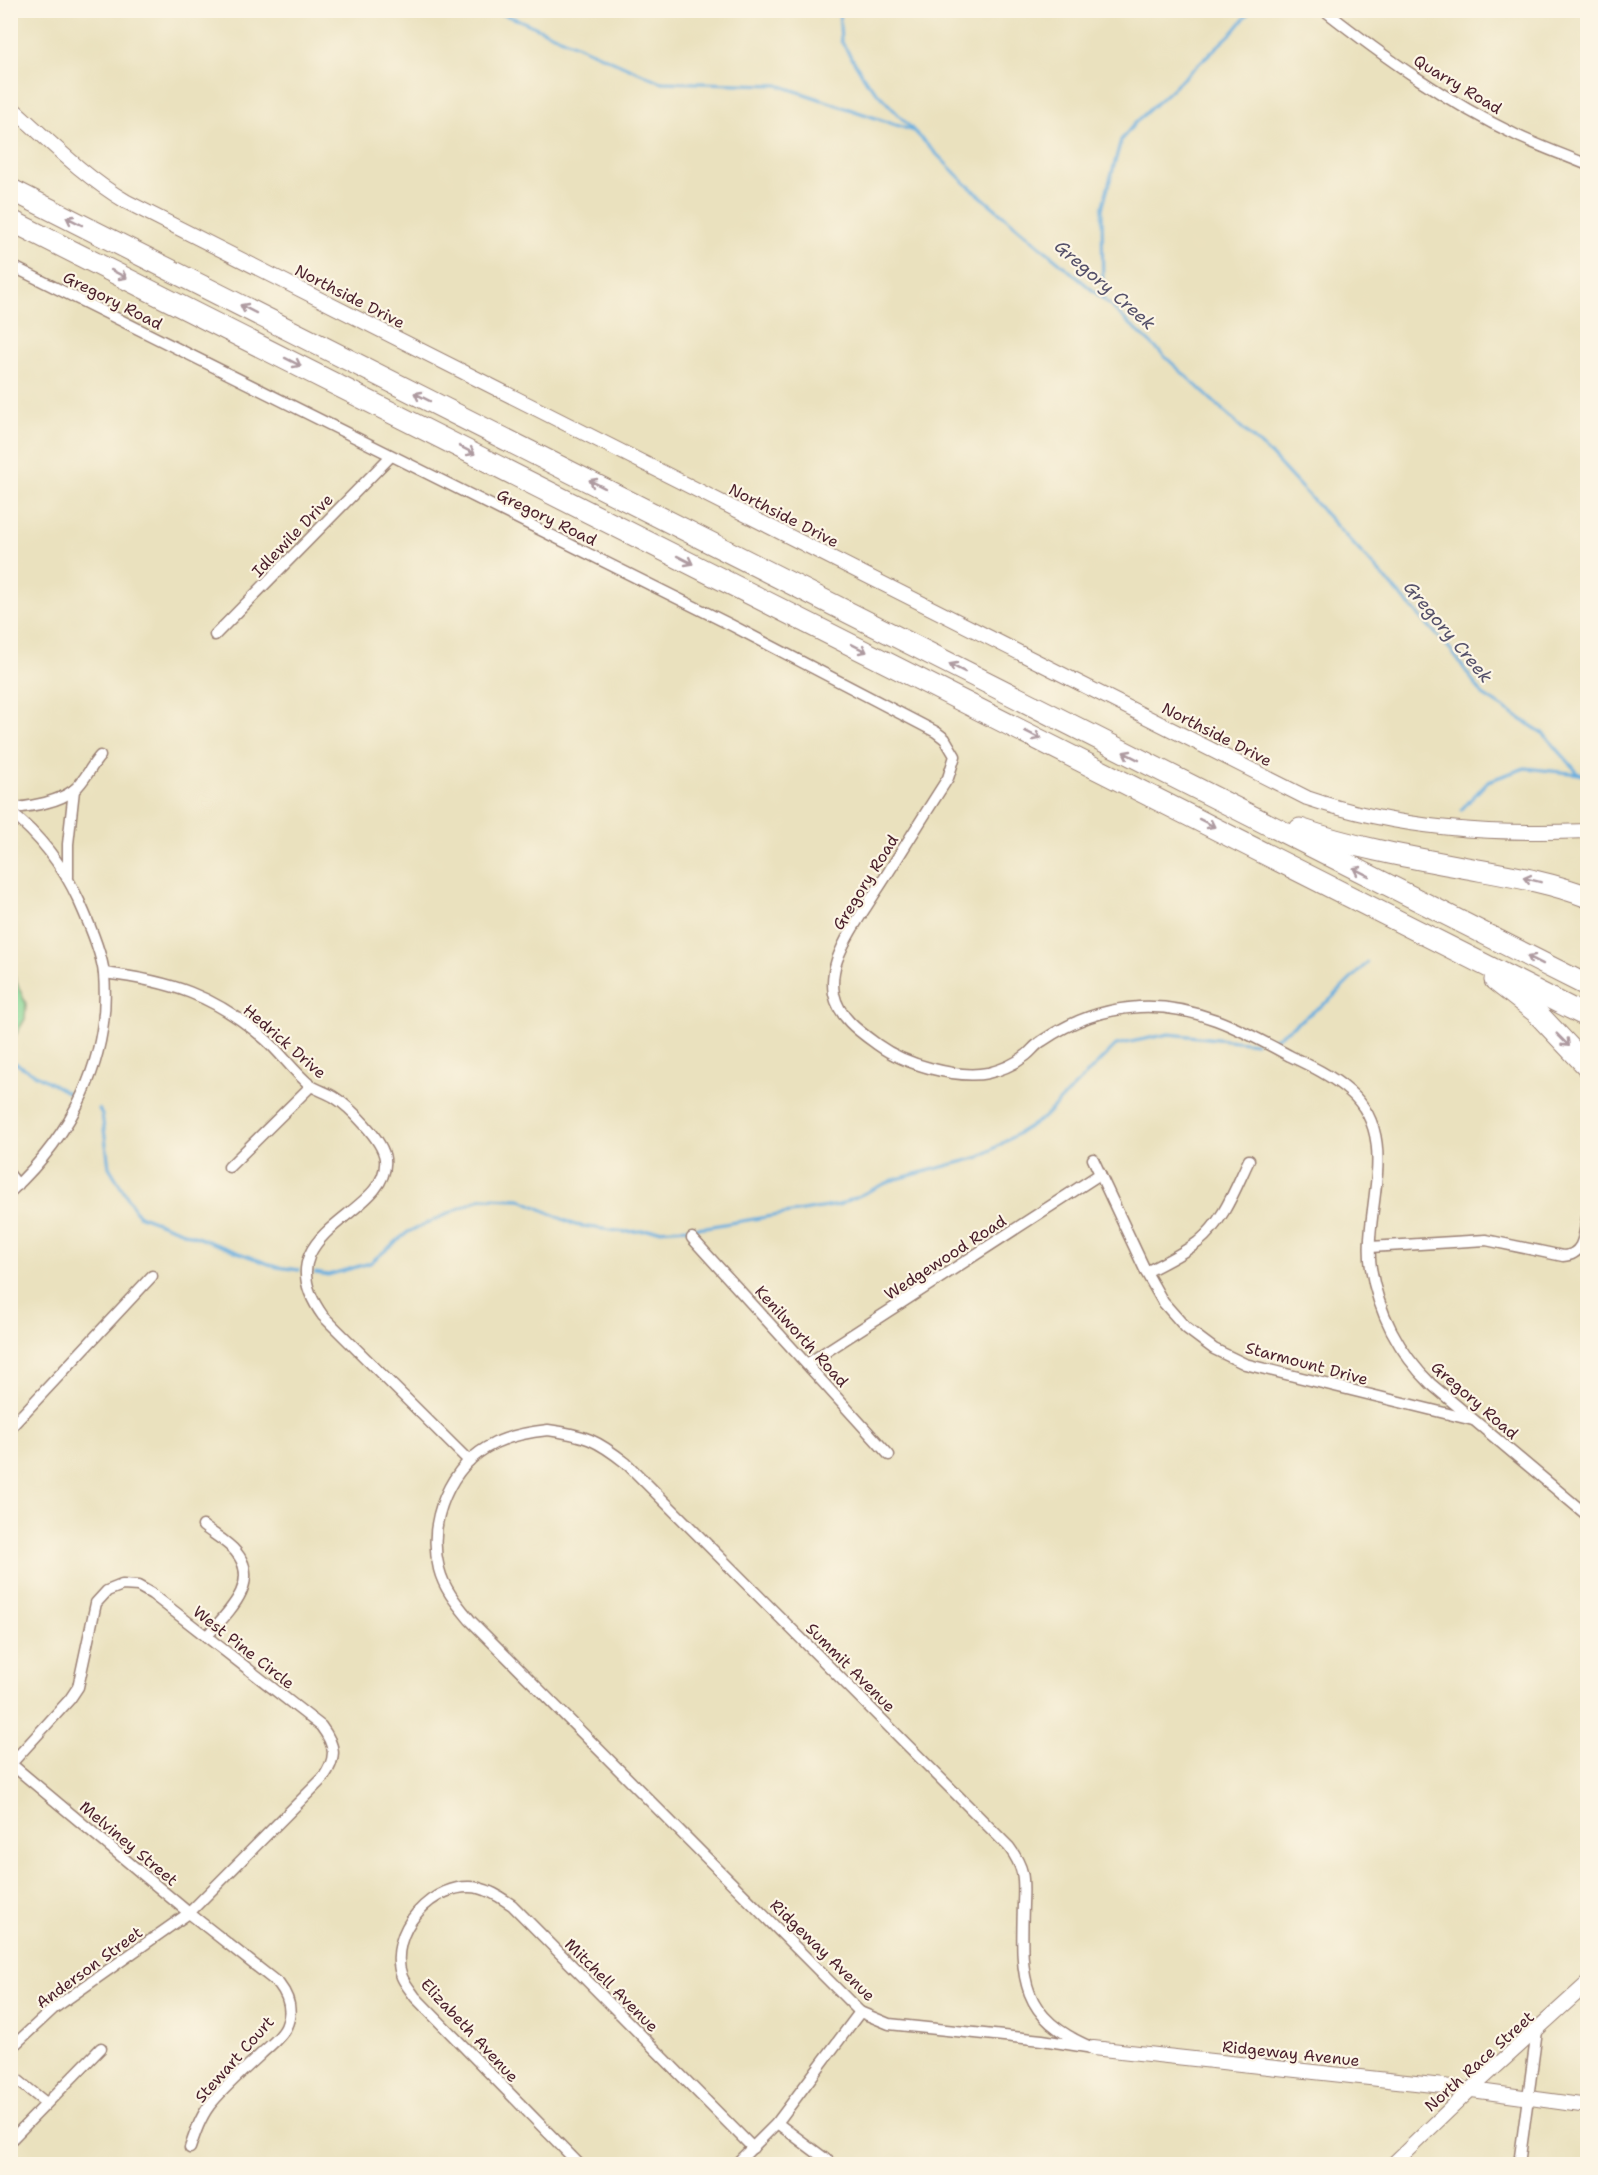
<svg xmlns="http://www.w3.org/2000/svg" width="1598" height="2175" font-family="'Shantell Sans',sans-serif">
	<rect width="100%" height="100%" fill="#fcf5e5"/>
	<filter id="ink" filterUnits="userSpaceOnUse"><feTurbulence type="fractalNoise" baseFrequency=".0167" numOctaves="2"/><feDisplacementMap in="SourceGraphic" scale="12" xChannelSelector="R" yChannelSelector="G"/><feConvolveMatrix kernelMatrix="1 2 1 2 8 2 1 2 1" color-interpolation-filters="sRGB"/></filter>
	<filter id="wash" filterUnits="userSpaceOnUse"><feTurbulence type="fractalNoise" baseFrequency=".008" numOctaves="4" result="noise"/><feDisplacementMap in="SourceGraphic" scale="24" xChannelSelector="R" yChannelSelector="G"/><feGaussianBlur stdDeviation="1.35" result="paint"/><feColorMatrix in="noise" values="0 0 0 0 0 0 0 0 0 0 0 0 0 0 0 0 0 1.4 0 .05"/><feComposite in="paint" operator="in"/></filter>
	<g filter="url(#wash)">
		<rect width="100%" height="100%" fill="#eae1be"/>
		<path fill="#8ad897" stroke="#6a7c61" stroke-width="1.5" d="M11,970l15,34 -1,15 -14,24z"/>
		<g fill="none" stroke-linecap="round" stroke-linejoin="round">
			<g stroke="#69aedf" stroke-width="3">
				<path d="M490,10l29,10 142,62 117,3 136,46 51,52 138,116 169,157 178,193 33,46 61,39 35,40 9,2"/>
				<path d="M839,10l2,31 26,41 46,48"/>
				<path d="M1103,299l-1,-90 19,-69 14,-17 99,-92 17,-21"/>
				<path d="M1461,810l27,-29 37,-13 54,6"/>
				<path d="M1268,1040l9,-3 54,-38 36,-36"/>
				<path d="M10,1060l58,33"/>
				<path d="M99,1109l3,5 7,53 29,48 139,52 22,3"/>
				<path d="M315,1273l13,2 42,-12 38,-31 74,-34 38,1 55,26 49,7 82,-5 133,-22 54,-25 87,-23 63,-39 73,-73 53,-11 87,9"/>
			</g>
		</g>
	</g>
	<g filter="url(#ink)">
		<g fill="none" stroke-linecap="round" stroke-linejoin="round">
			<defs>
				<g id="minor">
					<path d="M1324,10c60,47 123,92 192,125 23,11 48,20 72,30"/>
					<path d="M10,265l721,360 205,107 9,7 10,17 -7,22c-24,37 -47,75 -71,112 -14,22 -31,45 -40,70 -4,12 -5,23 -3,34 5,24 26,38 44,51 26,19 78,34 110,28 13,-3 27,-9 37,-17 6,-4 10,-11 17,-15 28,-19 62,-32 97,-34 56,-3 103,23 151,49 21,10 42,20 59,35 54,46 13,120 22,177 7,44 28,85 60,116l157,132"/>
					<path d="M215,635l176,-179"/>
					<path d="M10,809c21,-3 47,-6 64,-19 10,-8 17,-24 26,-34"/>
					<path d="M10,812c32,25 53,54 69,89 9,20 23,52 25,73 7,85 -32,161 -94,218"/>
					<path d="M68,877v-33l6,-54"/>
					<path d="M104,973c66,8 110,22 161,66 16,14 28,32 45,46 7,5 16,7 24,12 16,10 49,43 51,62 6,58 -125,70 -62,157l146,145"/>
					<path d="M1093,1159l53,113 17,30 23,26 28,21 31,15 228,56"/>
					<path d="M229,1167l82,-81"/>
					<path d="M10,1175l8,10"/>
					<path d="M692,1238l197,217"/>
					<path d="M1370,1247l116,-7 77,16c23,-1 21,-25 25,-43"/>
					<path d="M1146,1272c18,-9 36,-18 52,-30 26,-21 37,-53 51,-82"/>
					<path d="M807,1364l293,-190"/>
					<path d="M10,1428l142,-152"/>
					<path d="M548,1430c37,5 49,10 78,33l383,384c16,22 15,31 14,57 -2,73 -5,113 70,144l-51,-8 -153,-16 -29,-12 -390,-392c-13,-16 -26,-31 -31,-51 -12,-48 10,-104 56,-126 17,-8 34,-11 53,-13z"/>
					<path d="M203,1526c10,8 25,16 33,26 26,31 -10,62 -29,84"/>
					<path d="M10,1763l179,150 90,71c10,13 14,28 7,43 -5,11 -17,19 -25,27 -18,17 -37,33 -52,52 -9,12 -14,27 -19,42"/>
					<path d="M10,1765l60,-66 8,-12 18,-84 11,-12 15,-6 16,1 14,8 169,132c15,20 16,32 2,52l-134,135 -136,96 -43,40"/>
					<path d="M10,2074l36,29"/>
					<path d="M777,2123l55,41"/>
					<path d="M10,2141l91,-93"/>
					<path d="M579,2164l-164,-167c-4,-6 -10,-13 -13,-20 -16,-44 31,-98 77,-89 13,3 22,10 33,17l241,243"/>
					<path d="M736,2164l41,-41 83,-111"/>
					<path d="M1519,2164l18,-133"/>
				</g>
				<g id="tertiary">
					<path d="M10,106c38,34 73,70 117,96l1180,596c90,31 186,37 281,33"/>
					<path d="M1093,2048l350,38 145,20"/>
					<path d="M1393,2164l77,-74 118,-107"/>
				</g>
				<g id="motorway">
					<path d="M10,189l1578,797"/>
					<path d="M10,220l1578,797"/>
					<path d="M1300,829c52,18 108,28 162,38 43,8 85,14 126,30"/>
					<path d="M1495,980l41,32 52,55"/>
				</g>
			</defs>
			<use href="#minor" stroke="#9a8074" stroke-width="13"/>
			<use href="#tertiary" stroke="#9a8074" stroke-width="16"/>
			<use href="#motorway" stroke="#9a8074" stroke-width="23"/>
			<use href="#minor" stroke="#fff" stroke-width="10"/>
			<use href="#tertiary" stroke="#fff" stroke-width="14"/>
			<use href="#motorway" stroke="#fff" stroke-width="21"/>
		</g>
		<defs><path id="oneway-shaft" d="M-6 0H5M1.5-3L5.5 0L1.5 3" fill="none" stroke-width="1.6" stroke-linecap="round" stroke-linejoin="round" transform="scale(1.5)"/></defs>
		<g stroke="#ae9aa0">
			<use href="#oneway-shaft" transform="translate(74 221) rotate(-153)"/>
			<use href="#oneway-shaft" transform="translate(119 274) rotate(27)"/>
			<use href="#oneway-shaft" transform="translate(248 309) rotate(-153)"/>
			<use href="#oneway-shaft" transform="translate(293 362) rotate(27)"/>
			<use href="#oneway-shaft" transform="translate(422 397) rotate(-153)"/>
			<use href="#oneway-shaft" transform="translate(467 450) rotate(27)"/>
			<use href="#oneway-shaft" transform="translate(597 484) rotate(-153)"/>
			<use href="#oneway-shaft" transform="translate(685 560) rotate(27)"/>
			<use href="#oneway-shaft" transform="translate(859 648) rotate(27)"/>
			<use href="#oneway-shaft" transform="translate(957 668) rotate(-153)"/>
			<use href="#oneway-shaft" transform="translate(1033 735) rotate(27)"/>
			<use href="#oneway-shaft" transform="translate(1131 756) rotate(-153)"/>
			<use href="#oneway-shaft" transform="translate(1207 823) rotate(27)"/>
			<use href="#oneway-shaft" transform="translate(1361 872) rotate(-153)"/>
			<use href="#oneway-shaft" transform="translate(1532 880) rotate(-166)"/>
			<use href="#oneway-shaft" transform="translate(1535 960) rotate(-153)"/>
			<use href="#oneway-shaft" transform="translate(1563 1040) rotate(45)"/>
		</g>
	</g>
	<g text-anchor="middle" stroke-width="4.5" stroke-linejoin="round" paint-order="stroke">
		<g font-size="16" fill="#4a1f2b" stroke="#fcf5e5">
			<text transform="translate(1458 84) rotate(31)" y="6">Quarry Road</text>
			<text transform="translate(350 296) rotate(27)" y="6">Northside Drive</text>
			<text transform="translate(113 300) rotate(27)" y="6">Gregory Road</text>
			<text transform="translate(784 515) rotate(27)" y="6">Northside Drive</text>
			<text transform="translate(547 517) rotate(26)" y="6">Gregory Road</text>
			<text transform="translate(292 535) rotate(-46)" y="6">Idlewile Drive</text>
			<text transform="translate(1217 734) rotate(27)" y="6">Northside Drive</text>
			<text transform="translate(865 882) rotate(-58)" y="6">Gregory Road</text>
			<text transform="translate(285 1041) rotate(41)" y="6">Hedrick Drive</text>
			<text transform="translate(945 1257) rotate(-33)" y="6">Wedgewood Road</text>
			<text transform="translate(802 1336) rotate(48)" y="6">Kenilworth Road</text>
			<text transform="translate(1307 1363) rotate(15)" y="6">Starmount Drive</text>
			<text transform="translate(1475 1400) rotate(41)" y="6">Gregory Road</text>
			<text transform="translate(244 1647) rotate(38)" y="6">West Pine Circle</text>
			<text transform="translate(851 1667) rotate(45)" y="6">Summit Avenue</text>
			<text transform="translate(129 1843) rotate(40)" y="6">Melviney Street</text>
			<text transform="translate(823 1950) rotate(44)" y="6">Ridgeway Avenue</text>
			<text transform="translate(89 1967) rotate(-36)" y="6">Anderson Street</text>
			<text transform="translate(612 1985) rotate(45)" y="6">Mitchell Avenue</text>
			<text transform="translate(470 2030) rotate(47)" y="6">Elizabeth Avenue</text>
			<text transform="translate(1291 2053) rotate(6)" y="6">Ridgeway Avenue</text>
			<text transform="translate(234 2059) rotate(-48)" y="6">Stewart Court</text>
			<text transform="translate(1479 2061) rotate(-42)" y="6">North Race Street</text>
		</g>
		<g font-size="18" font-style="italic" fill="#55516a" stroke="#fcf5e5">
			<text transform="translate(1105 285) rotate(41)" y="6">Gregory Creek</text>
			<text transform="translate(1448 632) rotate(50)" y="6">Gregory Creek</text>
		</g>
	</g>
	<rect width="1598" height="2175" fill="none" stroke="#fcf5e5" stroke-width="36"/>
</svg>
